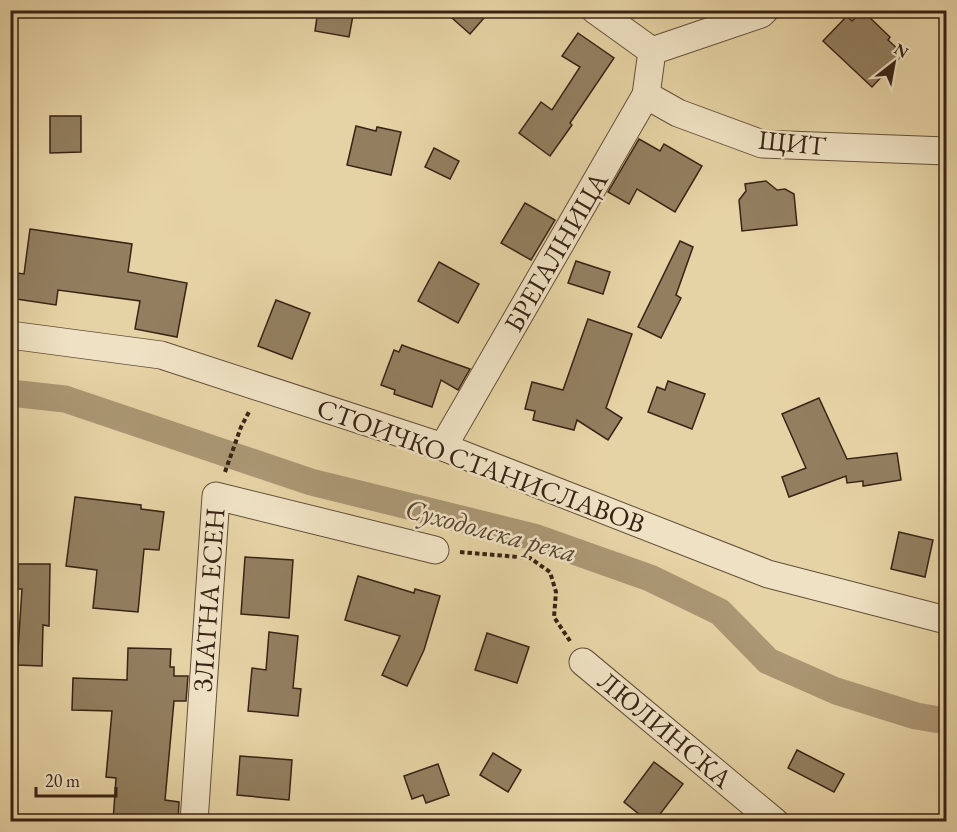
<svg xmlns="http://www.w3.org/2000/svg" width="957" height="832" font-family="'EB Garamond',serif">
	<rect width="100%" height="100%" fill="#e6d3a5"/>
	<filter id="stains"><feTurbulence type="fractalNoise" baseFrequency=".00333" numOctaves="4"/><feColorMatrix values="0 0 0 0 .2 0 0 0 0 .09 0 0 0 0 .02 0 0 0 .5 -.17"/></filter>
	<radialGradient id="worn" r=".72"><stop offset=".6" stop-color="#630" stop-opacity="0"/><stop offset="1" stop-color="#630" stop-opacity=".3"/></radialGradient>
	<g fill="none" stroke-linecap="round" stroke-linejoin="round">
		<path stroke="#ab9774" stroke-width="27" d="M10,393l55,6 246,83 223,55 116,41 70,34 48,49 68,30 80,25 30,5"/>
	</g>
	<g fill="#927f60" stroke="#382316" stroke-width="1.5">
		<path d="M318,10h36l-5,27 -34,-6z"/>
		<path d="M443,10h48l-21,24z"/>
		<path d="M866,14l24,23 -2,3 15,14 -31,33 -49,-46 24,-25 5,5 6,-6 4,3z"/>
		<path d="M578,33l36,25 -44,65 2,2 -22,31 -31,-23 22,-31 11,8 28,-43 -18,-11z"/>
		<path d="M50,116h31v36l-31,1z"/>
		<path d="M356,126l20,5 1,-4 24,5 -10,43 -44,-10z"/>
		<path d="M639,139l21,12 4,-7 38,22 -27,46 -38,-23 -8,15 -21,-12z"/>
		<path d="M434,148l25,13 -9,18 -25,-12z"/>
		<path d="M766,181l11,9 8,-1 9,5 3,31 -55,6 -3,-31 7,-9 -1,-7z"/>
		<path d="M525,203l30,17 -24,40 -30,-17z"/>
		<path d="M30,229l102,15 -4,28 59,11 -10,54 -42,-8 5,-28 -82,-11 -2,15 -46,-7v-26l14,2z"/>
		<path d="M680,241l13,6 -17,48 5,3 -20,40 -23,-11z"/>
		<path d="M576,261l34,11 -7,22 -35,-11z"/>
		<path d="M439,262l40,22 -21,39 -40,-22z"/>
		<path d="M276,300l34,13 -18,46 -34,-13z"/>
		<path d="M588,319l44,15 -26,74 16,10 -14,22 -31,-20 -3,10 -41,-10 2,-9 -10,-2 7,-27 31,8z"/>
		<path d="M402,345l8,3 60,21 -12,21 -17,-10 -9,27 -38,-13 1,-4 -14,-5 13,-35 5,2z"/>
		<path d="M668,381l37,13 -13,35 -44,-17 9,-25 8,3z"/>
		<path d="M819,398l28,61 50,-6 4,27 -38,6v-5l-16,2 -1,-7 -57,21 -7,-20 24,-9 -24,-54z"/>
		<path d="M75,497l66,8v4l23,3 -5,38 -15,-1 -6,63 -45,-4 4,-38 -31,-4z"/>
		<path d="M899,532l34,8 -8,37 -34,-8z"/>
		<path d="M245,557l48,3 -4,58 -48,-4z"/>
		<path d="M18,564h32l-1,62 -6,-1 -1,41 -25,-1 5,-76h-4z"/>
		<path d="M358,576l56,17 1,-4 25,7 -16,54 -17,36 -25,-11 18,-39 -55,-16z"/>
		<path d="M269,632l29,4 -5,52 8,1 -3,27 -50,-5 4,-43 14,2z"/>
		<path d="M487,633l42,14 -12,36 -42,-13z"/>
		<path d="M128,648l43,1 -1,18h4v9h14l-2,25h-12l-9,99 14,2 -1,20h-65l3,-44 -10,-1 6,-66 -40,-1 1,-32 54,2z"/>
		<path d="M797,750l47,24 -10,18 -46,-24z"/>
		<path d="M493,753l28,17 -13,22 -28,-17z"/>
		<path d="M240,756l52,4 -3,40 -52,-5z"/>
		<path d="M654,762l29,22 -29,38h-5l-25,-20z"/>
		<path d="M438,764l11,31 -23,8 -3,-8 -11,4 -8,-23z"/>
	</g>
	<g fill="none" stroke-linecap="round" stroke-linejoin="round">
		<defs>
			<g id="minor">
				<path d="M652,51l109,-37 4,-4"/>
				<path d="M646,95l32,18 84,31 184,7"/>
				<path d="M10,335l151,20 282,92 325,127 178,46"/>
				<path d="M443,447l203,-352 6,-44 -57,-41"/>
				<path d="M583,662l192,160"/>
				<path d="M194,822l22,-326 219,54"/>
			</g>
		</defs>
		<use href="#minor" stroke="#644f3a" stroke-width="29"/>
		<g stroke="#382316" stroke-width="4" stroke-dasharray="4.5 3" stroke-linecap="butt">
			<path d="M225,472l16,-45 9,-17"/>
			<path d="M460,552l70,6 20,14 6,20 -2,25 16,24"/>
		</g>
		<use href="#minor" stroke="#efe2c4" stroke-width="27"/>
	</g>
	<g text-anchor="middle" stroke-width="5" stroke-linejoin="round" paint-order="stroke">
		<g font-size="27" fill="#382316" stroke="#efe2c4">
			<text transform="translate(792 143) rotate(6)" y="9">ЩИТ</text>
			<text transform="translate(556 252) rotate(-60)" y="9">БРЕГАЛНИЦА</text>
			<text transform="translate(481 466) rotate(20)" y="9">СТОИЧКО СТАНИСЛАВОВ</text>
			<text transform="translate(209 600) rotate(-86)" y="9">ЗЛАТНА ЕСЕН</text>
			<text transform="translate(665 730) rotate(40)" y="9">ЛЮЛИНСКА</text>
		</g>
		<g font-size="28" font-style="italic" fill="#5a4632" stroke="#efe2c4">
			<text transform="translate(491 530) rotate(15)" y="10">Суходолска река</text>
		</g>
	</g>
	<rect width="957" height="832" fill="none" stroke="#e6d3a5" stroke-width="36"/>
	<rect x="12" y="12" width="933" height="808" fill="none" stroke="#382316" stroke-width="3"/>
	<rect x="18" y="18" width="921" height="796" fill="none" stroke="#382316" stroke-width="1.5"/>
	<g transform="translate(894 63) rotate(31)" stroke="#efe2c4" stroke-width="4.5" paint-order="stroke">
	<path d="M0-4.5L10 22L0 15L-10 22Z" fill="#382316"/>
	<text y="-9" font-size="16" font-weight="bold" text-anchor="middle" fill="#382316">N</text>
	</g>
	<path d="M36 787v9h80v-9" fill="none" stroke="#382316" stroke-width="3"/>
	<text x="45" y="787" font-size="18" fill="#382316" stroke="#efe2c4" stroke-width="4.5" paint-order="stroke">20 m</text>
	<rect width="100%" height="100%" filter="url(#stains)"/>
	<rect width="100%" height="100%" fill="url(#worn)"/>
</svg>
